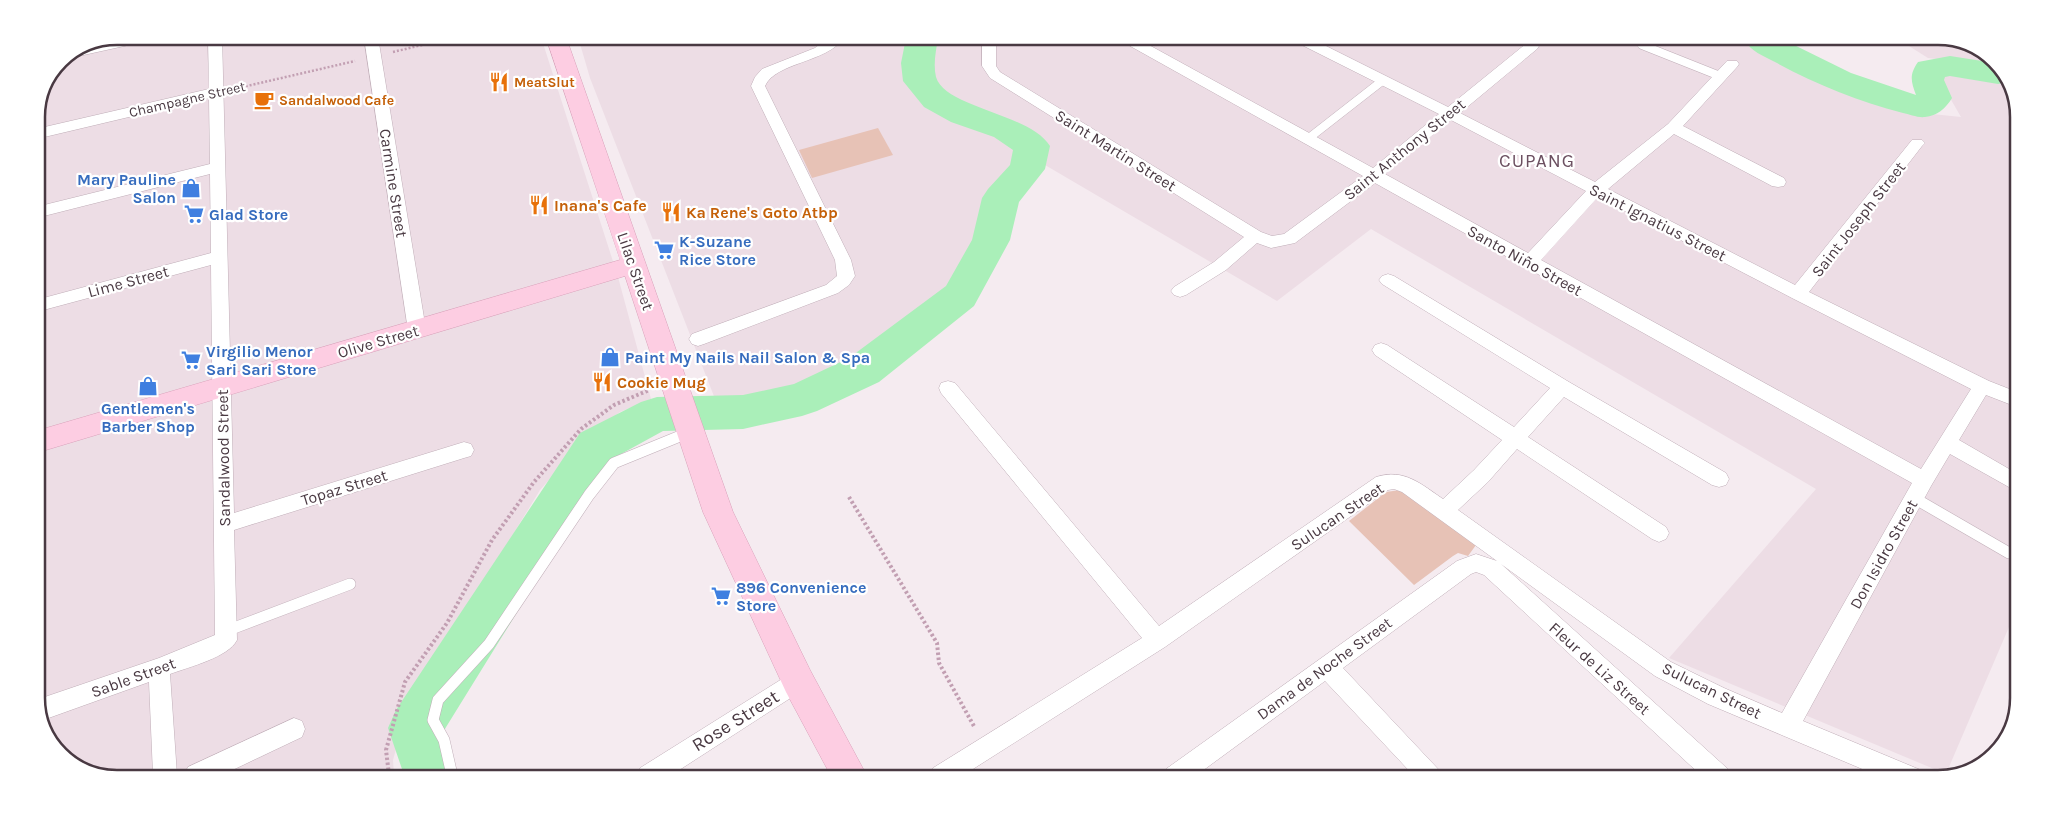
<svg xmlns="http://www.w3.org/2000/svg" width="2055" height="815" font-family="Karla,sans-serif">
	<rect width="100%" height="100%" fill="#f5ebf0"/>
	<g fill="#eddde5">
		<path d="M118,36l423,1 77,240 33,122 -31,13 -33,25 -47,53 -87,143 -41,59 -19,68 1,15 -303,-1 -38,-27 -17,-44v-591l24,-52z"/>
		<path d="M578,37l329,1 -3,40 27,23 74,30 16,16 -66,149 -66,52 -79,40 -93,16 -127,-326z"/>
		<path d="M928,38l820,2 37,23 107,44 21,5 48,5 -26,-45 70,4 14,36 -4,501 -69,161 -277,-116 147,-169 -445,-260 -94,72 -232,-136 -6,-21 -84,-44 -28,-22z"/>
		<path d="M1901,41h63l32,23 -6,2 -62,-8z"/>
	</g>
	<g fill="#e7c2b6">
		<path d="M878,128l15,27 -81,23 -13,-28z"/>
		<path d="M1400,490l76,55 -8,11 -10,-3 -5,3 -39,29 -65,-64 37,-29z"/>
	</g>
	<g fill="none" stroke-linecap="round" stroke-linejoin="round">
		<g fill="#aaefb9" fill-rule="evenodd">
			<path d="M906,38h32c-2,13 -5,26 -2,39 9,31 93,36 114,69l-5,23 -26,33 -9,38 -36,66 -95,76 -62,29 -15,5 -59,13 -80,2 -51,28 -169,273 15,43h-54l-16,-47 8,-18 184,-277 61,-31 16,-5 86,-2 51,-11 55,-26 97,-72 26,-46 10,-42 6,-9 22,-24 3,-15 -19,-13 -43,-15 -27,-15 -21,-26 -2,-18z"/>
			<path d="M1744,40h40l67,33 65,22c-5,-14 -7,-20 2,-33l32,-6 45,7 7,5 5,14 -9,2 -48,-8 -5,1 -1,3 8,18c-6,10 -15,18 -27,19 -7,1 -16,-3 -22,-4 -45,-12 -88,-29 -128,-51 -12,-6 -24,-11 -31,-22z"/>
		</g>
		<defs>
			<g id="lane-far1">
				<path d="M1642,45l78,31"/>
				<path d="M1309,138l73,-57"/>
			</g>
			<g id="lane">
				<path d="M1914,498l95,55"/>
				<path d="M226,631l124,-47"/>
				<path d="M452,775l-8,-35 -11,-20 5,-20 51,-56 100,-149 25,-32 76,-31"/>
			</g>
			<g id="street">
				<path d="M131,36h27l-2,3 -77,17 -5,-2 28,-11z"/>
				<path d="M208,36h14l12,477 230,-71 7,2 3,6 -3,6 -7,2 -230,72 3,110c-8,17 -48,27 -67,34l7,101 -24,-1 -4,-92 -106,38 -7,-20 123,-42 56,-23 -4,-370 -175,47v-12l175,-47 -1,-79 -174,44v-11l174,-43 -1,-66 -173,41v-10l173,-40z"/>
				<path d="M364,37h14l48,293 -3,5 -6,2 -6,-2 -3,-5z"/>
				<path d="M828,38h16c-18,25 -68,24 -79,48l86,174 4,16 -6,9 -11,8 -134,51 -6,2 -6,-2 -3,-5 3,-5 134,-49 11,-9 -2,-16 -84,-174 4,-9 7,-8 53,-21z"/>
				<path d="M982,38h14v28l4,6 261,160 11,4 12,-2 79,-58 -240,-134 -2,-3h17l235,129 66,-54 -143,-72 -2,-3h18l136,68 79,-64h10l2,3 -2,3 -77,64 135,69 73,-58 59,-63h10l2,3 -2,3 -54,59 101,52 2,4 -2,4 -6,1 -6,-1 -98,-52 -66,55 187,96 117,-145h10l3,3 -3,3 -113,146 180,89 28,11v15l-31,-12 -27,45 57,33v18l-66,-37 -19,32 -128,235 120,50 4,8h-41l-178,-75 -53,-28 -154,-112 228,206 4,8h-29l-220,-203 -8,-3 -5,2 -128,94 96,102 4,8 -28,-1 -90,-96 -131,96h-32l4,-8 291,-208 19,-7 21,7 -95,-69 -8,-3 -6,1 -223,157 -203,129h-33l4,-8 209,-130 -201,-245 -2,-5 2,-5 7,-2 7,2 204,243 217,-149c28,-9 45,7 67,22l31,-29 28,-30 -127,-85 -3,-5 3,-5 6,-2 6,2 127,82 36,-39 -168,-104 -3,-4 3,-4 6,-2 6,2 175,106 157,91 3,6 -3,6 -7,2 -7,-2 -148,-88 -36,40 138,90 3,6 -3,6 -7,3 -7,-3 -135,-90 -29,33 -30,28 213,152 53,26 58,25 130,-230 -537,-300 -80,60 -24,5 -14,-5 -31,27 -40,25 -6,2 -6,-2 -3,-4 3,-4 40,-25 30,-25 -254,-159 -8,-12zM1451,120l135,71 -58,62 -143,-79zM1598,197l194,101 179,91 -50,80 -380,-209z"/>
				<path d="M798,671l8,3 3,7 -3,7 -136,88h-34l4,-8 150,-94z"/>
				<path d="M294,718l8,3 3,8 -3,8 -80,38h-38l4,-8z"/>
			</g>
			<path id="secondary" d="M546,37h20l167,475 77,158 57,106h-36l-45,-84 -83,-180 -78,-236 -589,177v-22l584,-171z"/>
		</defs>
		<use href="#lane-far1" stroke="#c0aeb8" stroke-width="9"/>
		<use href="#lane" stroke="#c0aeb8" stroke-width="12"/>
		<use href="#street" stroke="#c0aeb8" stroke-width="1"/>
		<use href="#secondary" stroke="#d9a1ba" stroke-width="1"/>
		<g stroke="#c29fb2" stroke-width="2.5" stroke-dasharray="2 2" stroke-linecap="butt">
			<path d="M393,52l62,-15"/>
			<path d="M234,89l121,-28"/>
		</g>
		<g stroke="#c29fb2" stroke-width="4" stroke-dasharray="2.5 2.5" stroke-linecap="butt">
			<path d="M849,497l88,146 2,20 36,65"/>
			<path d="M389,775l-3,-25 19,-68 42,-59 45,-83 42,-58 47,-53 33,-24 35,-15"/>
		</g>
		<use href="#lane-far1" stroke="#fff" stroke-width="8"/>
		<use href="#lane" stroke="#fff" stroke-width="11"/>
		<use href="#street" fill="#fff" fill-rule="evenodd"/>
		<use href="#secondary" fill="#fdcde2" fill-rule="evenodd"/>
	</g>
	<defs>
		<symbol id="restaurant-bare" viewBox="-9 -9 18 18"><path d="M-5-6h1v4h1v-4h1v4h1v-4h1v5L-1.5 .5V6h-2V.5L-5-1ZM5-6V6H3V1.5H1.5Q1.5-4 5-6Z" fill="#e8710a" stroke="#fff" stroke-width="2.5" paint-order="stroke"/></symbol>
		<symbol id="cafe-bare" viewBox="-9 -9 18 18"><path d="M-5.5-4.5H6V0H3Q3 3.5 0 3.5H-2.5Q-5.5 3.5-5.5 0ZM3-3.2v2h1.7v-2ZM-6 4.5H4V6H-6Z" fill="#e8710a" stroke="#fff" stroke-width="2.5" paint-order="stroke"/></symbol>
		<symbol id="shop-bare" viewBox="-9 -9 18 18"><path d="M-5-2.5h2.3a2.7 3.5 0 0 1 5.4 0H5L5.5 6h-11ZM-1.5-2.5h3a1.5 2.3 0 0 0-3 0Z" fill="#3f7fe0" stroke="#fff" stroke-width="2.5" paint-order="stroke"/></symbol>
		<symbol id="supermarket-bare" viewBox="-9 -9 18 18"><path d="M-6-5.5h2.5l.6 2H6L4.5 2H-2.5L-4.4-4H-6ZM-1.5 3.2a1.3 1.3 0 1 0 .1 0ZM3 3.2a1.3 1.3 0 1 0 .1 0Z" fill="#3f7fe0" stroke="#fff" stroke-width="2.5" paint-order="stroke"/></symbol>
	</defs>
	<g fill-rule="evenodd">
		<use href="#restaurant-bare" x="485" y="68" width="28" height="28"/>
		<use href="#cafe-bare" x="250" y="86" width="28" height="28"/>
		<use href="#shop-bare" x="177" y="174" width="28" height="28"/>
		<use href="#restaurant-bare" x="525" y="191" width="28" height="28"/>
		<use href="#restaurant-bare" x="657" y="198" width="28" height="28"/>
		<use href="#supermarket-bare" x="180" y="200" width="28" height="28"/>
		<use href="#supermarket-bare" x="650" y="236" width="28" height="28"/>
		<use href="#shop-bare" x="596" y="343" width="28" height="28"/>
		<use href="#supermarket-bare" x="177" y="346" width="28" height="28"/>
		<use href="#restaurant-bare" x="588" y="368" width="28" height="28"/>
		<use href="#shop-bare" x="134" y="372" width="28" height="28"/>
		<use href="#supermarket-bare" x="707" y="582" width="28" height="28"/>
	</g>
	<g text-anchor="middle" stroke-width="4.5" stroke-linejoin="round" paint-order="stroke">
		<g font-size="14" font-weight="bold" fill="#c56008" stroke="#fff" text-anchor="start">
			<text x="514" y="87">MeatSlut</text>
			<text x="279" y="105">Sandalwood Cafe</text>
		</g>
		<g font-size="14" fill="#493942" stroke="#fff">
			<text transform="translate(187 99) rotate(-13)" y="5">Champagne Street</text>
		</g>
		<g font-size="16" fill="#493942" stroke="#fff">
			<text transform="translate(1404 149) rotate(-39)" y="6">Saint Anthony Street</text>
			<text transform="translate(1116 150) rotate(32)" y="6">Saint Martin Street</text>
			<text transform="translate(394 183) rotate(81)" y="6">Carmine Street</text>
			<text transform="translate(1858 219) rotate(-52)" y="6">Saint Joseph Street</text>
			<text transform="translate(1658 222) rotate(27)" y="6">Saint Ignatius Street</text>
			<text transform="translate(1525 260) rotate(29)" y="6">Santo Niño Street</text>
			<text transform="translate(636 271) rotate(71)" y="6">Lilac Street</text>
			<text transform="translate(128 281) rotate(-15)" y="6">Lime Street</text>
			<text transform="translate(378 341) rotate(-16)" y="6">Olive Street</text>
			<text transform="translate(223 458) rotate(-91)" y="6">Sandalwood Street</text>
			<text transform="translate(344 487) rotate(-17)" y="6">Topaz Street</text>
			<text transform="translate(1337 516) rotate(-34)" y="6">Sulucan Street</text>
			<text transform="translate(1883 554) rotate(-61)" y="6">Don Isidro Street</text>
			<text transform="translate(1324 668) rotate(-36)" y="6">Dama de Noche Street</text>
			<text transform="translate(1600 668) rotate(42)" y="6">Fleur de Liz Street</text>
			<text transform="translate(133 677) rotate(-20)" y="6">Sable Street</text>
			<text transform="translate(1712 690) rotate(26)" y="6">Sulucan Street</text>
		</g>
		<g font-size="16" font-weight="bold" fill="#366cbe" stroke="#fff" text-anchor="start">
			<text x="176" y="185" text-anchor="end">Mary Pauline<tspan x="176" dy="18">Salon</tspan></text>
			<text x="209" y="220">Glad Store</text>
			<text x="679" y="247">K-Suzane<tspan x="679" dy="18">Rice Store</tspan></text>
			<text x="206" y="357">Virgilio Menor<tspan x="206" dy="18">Sari Sari Store</tspan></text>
			<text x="625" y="363">Paint My Nails Nail Salon &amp; Spa</text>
			<text x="148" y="414" text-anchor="middle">Gentlemen's<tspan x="148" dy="18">Barber Shop</tspan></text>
			<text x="736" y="593">896 Convenience<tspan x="736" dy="18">Store</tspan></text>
		</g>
		<g font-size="16" font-weight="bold" fill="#c56008" stroke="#fff" text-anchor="start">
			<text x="554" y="211">Inana's Cafe</text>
			<text x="686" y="218">Ka Rene's Goto Atbp</text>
			<text x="617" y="388">Cookie Mug</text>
		</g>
		<g font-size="19" letter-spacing="1" fill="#6c5061" stroke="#fff">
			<text x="1537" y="167">CUPANG</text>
		</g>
		<g font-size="19" fill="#493942" stroke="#fff">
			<text transform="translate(735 720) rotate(-32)" y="7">Rose Street</text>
		</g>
	</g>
	<path d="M0 0H2055V815H0ZM117 45H1938A72 72 0 0 1 2010 117V698A72 72 0 0 1 1938 770H117A72 72 0 0 1 45 698V117A72 72 0 0 1 117 45Z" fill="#fff" fill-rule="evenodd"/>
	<path fill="none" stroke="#493942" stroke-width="2.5" d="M117 45H1938A72 72 0 0 1 2010 117V698A72 72 0 0 1 1938 770H117A72 72 0 0 1 45 698V117A72 72 0 0 1 117 45Z"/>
</svg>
